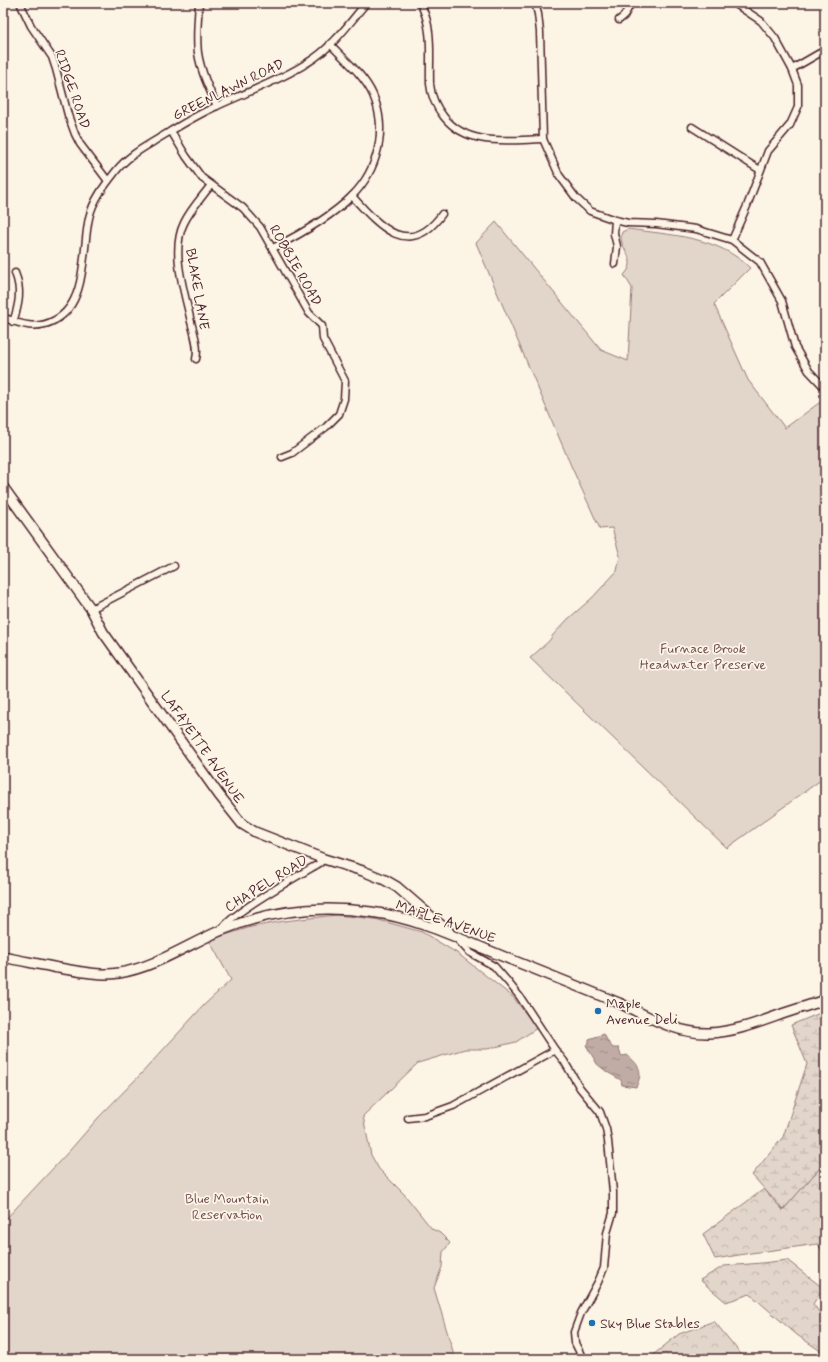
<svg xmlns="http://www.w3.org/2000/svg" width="828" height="1362" font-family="Mynerve,sans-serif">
	<defs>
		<pattern id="forest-crowns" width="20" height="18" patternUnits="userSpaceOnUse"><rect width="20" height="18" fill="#e2d5ca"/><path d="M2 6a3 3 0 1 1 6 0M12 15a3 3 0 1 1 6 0" fill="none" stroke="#c3b6ae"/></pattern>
		<pattern id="wetland-marsh" width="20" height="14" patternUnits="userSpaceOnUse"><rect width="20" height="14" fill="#e2d5ca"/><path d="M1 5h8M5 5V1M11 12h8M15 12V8" fill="none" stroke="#c3b6ae"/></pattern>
		<pattern id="water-ripples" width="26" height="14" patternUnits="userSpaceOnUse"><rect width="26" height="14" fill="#c0aca5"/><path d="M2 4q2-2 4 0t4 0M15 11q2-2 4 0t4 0" fill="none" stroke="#9e8b87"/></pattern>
	</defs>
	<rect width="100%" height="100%" fill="#fcf5e5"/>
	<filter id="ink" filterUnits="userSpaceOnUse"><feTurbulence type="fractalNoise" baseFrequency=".025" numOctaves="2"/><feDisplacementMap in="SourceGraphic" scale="8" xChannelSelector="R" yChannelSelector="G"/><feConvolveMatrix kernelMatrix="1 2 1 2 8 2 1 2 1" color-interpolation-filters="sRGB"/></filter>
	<g filter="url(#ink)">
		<g fill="url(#forest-crowns)" stroke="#967a7a">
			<path d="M825,1162v94l-7,-12 -67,9 -36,6 -12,-25 61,-45 19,21z"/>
			<path d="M787,1260l36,28 -10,16 12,15v35l-28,-19 -47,-41 -24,8 -26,-22 24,-14 38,-3z"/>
			<path d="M714,1321l31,38h-97l31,-25z"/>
		</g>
		<path fill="url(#wetland-marsh)" stroke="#967a7a" d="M825,1011v151l-42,48 -31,-35 31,-38 24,-73 -16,-39z"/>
		<g fill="#e2d5ca" stroke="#967a7a">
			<path d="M496,222l105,128 27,11 4,-73 -8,-13c17,-17 -8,-26 -2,-43l6,-3c42,6 90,7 122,39l-36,36 34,76 37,48 38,-28 2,3v374l-98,71 -197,-190 19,-17 4,-6 15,-16 24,-21 25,-27 3,-15 -8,-28 -12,1 -28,-61 -96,-225z"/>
			<path d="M336,915l39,4 47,13 35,21 56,44 24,31 -21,14 -29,7h-22l-47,14 -55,53 8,39 8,14 25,25 28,35 8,4 10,10 -7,9 -1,15 -8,21 18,60 2,8 2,3h-453v-137l68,-73 27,-31 42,-43 64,-70 27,-25 -22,-40 42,-13 33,-6z"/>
		</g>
		<path fill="url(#water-ripples)" stroke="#917474" d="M604,1034l4,8 5,6h6l2,7 2,1 4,-1c12,10 17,16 9,32l-14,-2 -1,-5 -14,-8 -10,-8 -11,-19 3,-3v-3z"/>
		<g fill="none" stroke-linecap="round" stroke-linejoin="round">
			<defs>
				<g id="street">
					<path d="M20,3l11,23 21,31 4,12 12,46 7,19 5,10 28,37"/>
					<path d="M199,3c-1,16 -3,34 -1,50 3,19 11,36 19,53"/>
					<path d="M420,3c14,25 9,54 10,81 1,12 6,23 14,33 24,30 64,23 99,22"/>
					<path d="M535,3l3,11 2,18 3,107 16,36 17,23 14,13 25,9 13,3 28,1 40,5 36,11 28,22 22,39 13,46 14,24 16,17"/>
					<path d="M619,20l5,-4 7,-13"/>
					<path d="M792,69l33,-19"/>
					<path d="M692,127l68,43"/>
					<path d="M171,131l15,25 16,22 41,30 17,19 49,86 13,13 1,13 22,42 -1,18 -5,15 -13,13 -34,26 -10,4"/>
					<path d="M352,196c27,30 57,64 90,18"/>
					<path d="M615,220l-1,14 3,12 -2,18"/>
					<path d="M732,240l15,-34 21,-55 22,-26 8,-18v-22l-6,-16 -17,-31 -14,-17 -27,-18"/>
					<path d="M273,248c26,-13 58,-31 79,-52 26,-26 36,-66 21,-101 -9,-20 -28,-35 -43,-51"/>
					<path d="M3,317c18,8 34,13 52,3 33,-17 27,-71 34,-102 4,-18 16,-33 27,-47 11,-14 25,-22 40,-31 20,-12 40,-25 61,-34 30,-14 62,-25 90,-43 24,-14 42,-39 59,-60"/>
					<path d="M13,322c6,-17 9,-32 2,-49"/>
					<path d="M196,359c3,-11 -2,-26 -5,-37 -6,-29 -21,-71 -7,-99 6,-13 18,-26 27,-38"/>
					<path d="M91,609l83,-43"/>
					<path d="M222,930c3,-14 83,-58 98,-67l4,-4"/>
					<path d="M456,938l13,14 25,14 14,16 12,15 35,53 9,11 16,27 20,24 6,17 2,12 5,51v21l-6,20 -3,35 -6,14 -17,31 -7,19 1,11 8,16"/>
					<path d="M408,1118l17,-2 28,-10 102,-56"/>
				</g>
				<g id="secondary">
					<path d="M3,487l88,122 12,23 116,163 23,29 13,8 69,27 39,12 22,9 12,7 52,45"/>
					<path d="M3,957c18,4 37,7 55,11 20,3 40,8 61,5 37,-6 69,-29 103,-43 48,-20 99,-25 149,-18 46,6 89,27 131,44 39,16 78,31 117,47 29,13 57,31 90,30 27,-1 53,-12 79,-21 12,-4 25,-8 37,-12"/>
				</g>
			</defs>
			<use href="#street" stroke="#4a1f2b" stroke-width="9"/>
			<use href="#secondary" stroke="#4a1f2b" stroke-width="12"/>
			<use href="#street" stroke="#fcf5e5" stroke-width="6"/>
			<use href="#secondary" stroke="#fcf5e5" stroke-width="9"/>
		</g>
	</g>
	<g fill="#1f6fb2" stroke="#fcf5e5" stroke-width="1.5">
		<circle cx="598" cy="1011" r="4"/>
		<circle cx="592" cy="1323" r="4"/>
	</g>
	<g text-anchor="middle" stroke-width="3.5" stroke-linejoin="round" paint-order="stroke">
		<g font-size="14" fill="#4a1f2b" stroke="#fcf5e5">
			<text transform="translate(73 89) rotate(71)" y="5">RIDGE ROAD</text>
			<text transform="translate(228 89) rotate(-26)" y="5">GREENLAWN ROAD</text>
			<text transform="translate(296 265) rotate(60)" y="5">ROBBIE ROAD</text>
			<text transform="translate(198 289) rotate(80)" y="5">BLAKE LANE</text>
			<text transform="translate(203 747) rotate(55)" y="5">LAFAYETTE AVENUE</text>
			<text transform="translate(266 883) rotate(-32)" y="5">CHAPEL ROAD</text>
			<text transform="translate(446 921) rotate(19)" y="5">MAPLE AVENUE</text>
		</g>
		<g font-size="14" fill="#704c53" stroke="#fcf5e5">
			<text x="703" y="653">Furnace Brook<tspan x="703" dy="16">Headwater Preserve</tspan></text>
			<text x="227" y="1203">Blue Mountain<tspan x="227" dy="16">Reservation</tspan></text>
		</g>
		<g font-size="14" fill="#4a1f2b" stroke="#fcf5e5" text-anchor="start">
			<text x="606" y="1008">Maple<tspan x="606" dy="16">Avenue Deli</tspan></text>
			<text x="600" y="1328">Sky Blue Stables</text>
		</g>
	</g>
	<rect width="828" height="1362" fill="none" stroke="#fcf5e5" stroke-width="16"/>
	<rect x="8" y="8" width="812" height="1346" fill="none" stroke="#4a1f2b" stroke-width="1.5" filter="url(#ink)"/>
</svg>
